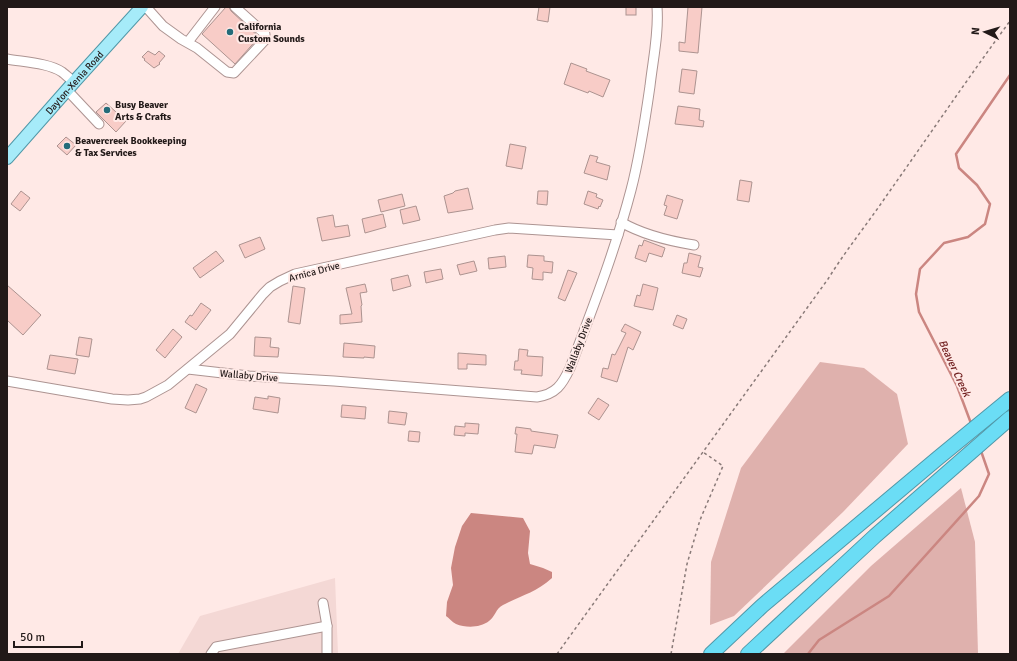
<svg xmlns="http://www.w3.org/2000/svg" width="1017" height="661" font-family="Signika,sans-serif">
	<rect width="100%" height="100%" fill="#ffe9e6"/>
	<path fill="#f4d8d5" d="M335,578l3,76h-160l22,-38z"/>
	<g fill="#dfb1ad">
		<path d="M820,362l44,6 33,26 11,50 -65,68 -109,104 -24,9 1,-63 30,-94z"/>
		<path d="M961,488l14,54 3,112h-195l88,-88z"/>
	</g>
	<path fill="#cb8681" d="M471,513l52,5 7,13 -2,22 2,11 13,4 9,4v6c-17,15 -30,17 -49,27 -7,3 -8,12 -14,16 -9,7 -23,7 -33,3 -4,-2 -7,-6 -10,-8l1,-14 6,-17 -2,-17 4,-21 7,-21z"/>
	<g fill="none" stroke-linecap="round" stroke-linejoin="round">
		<g stroke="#cb8681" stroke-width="2.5">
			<path d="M972,426l-15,-40 -38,-74 -3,-18 4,-25 24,-26 24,-6 17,-13 5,-20 -13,-19 -18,-17 -3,-14 54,-79"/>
			<path d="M808,654l11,-14 70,-44 90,-100 10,-22 -8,-23"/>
		</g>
	</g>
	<g fill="#f8ccc7" stroke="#ac9390">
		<path d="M226,7h3l2,4 28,26 -24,27 -33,-30z"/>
		<path d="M539,7h11l-2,15 -11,-2z"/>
		<rect x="626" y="7" width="10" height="8"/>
		<path d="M688,7h14l-4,46 -19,-2v-9l6,1z"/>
		<path d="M148,51l7,4 4,-4 6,5 -6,7 1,1 -6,4 -10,-8 1,-1 -3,-2z"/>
		<path d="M571,63l16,6 -1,2 24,9 -7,17 -14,-6 -1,2 -24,-9z"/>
		<path d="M682,69l15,2 -3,23 -15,-2z"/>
		<path d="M106,103l20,18 -10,11 -20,-20z"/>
		<path d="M678,106l22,3 -1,11 5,1 -1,6 -28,-3z"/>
		<path d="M66,137l10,8 -9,10 -10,-9z"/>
		<path d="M510,144l16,3 -4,22 -16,-3z"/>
		<path d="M590,155l8,2 -2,5 14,4 -3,14 -23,-7z"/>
		<path d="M740,180l12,2 -3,20 -12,-2z"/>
		<path d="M468,188l5,21 -25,4 -4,-17 9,-3 2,-2z"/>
		<path d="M21,191l9,7 -10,13 -9,-7z"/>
		<path d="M538,191h10l-1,14 -10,-1z"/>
		<path d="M588,191l9,3 -1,3 7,3 -3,7 -1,-1 -1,3 -14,-5z"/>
		<path d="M402,194l3,12 -24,6 -3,-12z"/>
		<path d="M667,195l16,5 -6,19 -13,-4 3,-9 -3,-1z"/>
		<path d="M416,206l4,14 -17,4 -3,-14z"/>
		<path d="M383,214l3,13 -21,6 -3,-14z"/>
		<path d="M333,215l2,12 13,-2 2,11 -28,5 -5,-23z"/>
		<path d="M260,237l5,12 -20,9 -6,-13z"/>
		<path d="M644,240l21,8 -3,9 -13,-4 -3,9 -11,-4 4,-13 3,1z"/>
		<path d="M216,251l8,10 -24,17 -7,-10z"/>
		<path d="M689,253l12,3 -3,11 5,1 -3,9 -18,-4 2,-10h3z"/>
		<path d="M528,255l16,1v5l9,1 -1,11 -9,-1v8l-11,-1 1,-11 -6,-1z"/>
		<path d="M505,256l1,11 -17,2 -1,-11z"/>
		<path d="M474,261l3,10 -17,4 -3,-10z"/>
		<path d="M441,269l2,10 -17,4 -2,-11z"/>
		<path d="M568,270l9,3 -12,28 -7,-3z"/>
		<path d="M408,275l3,11 -18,5 -2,-12z"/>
		<path d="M365,284l2,8 -7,1 2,12 -1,1 1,16 -22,2v-9l12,-1 -6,-26z"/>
		<path d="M643,284l15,4 -5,22 -19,-4 3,-11 3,1z"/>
		<path d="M7,285l34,30 -18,20 -16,-15z"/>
		<path d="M293,286l12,2 -5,36 -12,-2z"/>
		<path d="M201,303l10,7 -15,20 -11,-8 5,-7 2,1z"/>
		<path d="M677,315l10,4 -4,10 -10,-4z"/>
		<path d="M625,324l16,8 -8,18 -5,-3 -11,35 -16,-5 2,-9 5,1 4,-15 3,1 11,-22 -5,-2z"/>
		<path d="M173,329l9,8 -17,21 -9,-8z"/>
		<path d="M79,337l13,2 -3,18 -13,-2z"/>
		<path d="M255,337l16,1 -1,9 9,1 -1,9 -24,-1z"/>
		<path d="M344,343l31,3 -1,12 -10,-1v1l-21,-1z"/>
		<path d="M519,349l9,1 -1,6 16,1 -1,19 -21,-2 1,-4h-8l1,-9h3z"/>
		<path d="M458,353l28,2v10l-19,-1v5h-9z"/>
		<path d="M50,355l28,4 -3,15 -28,-5z"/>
		<path d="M196,384l11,5 -11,24 -11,-5z"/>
		<path d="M268,396l12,2 -2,15 -25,-4 2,-12 13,2z"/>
		<path d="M598,398l11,7 -10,15 -11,-7z"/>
		<path d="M342,405l24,2 -1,12 -24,-2z"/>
		<path d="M389,411l18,2 -2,12 -17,-2z"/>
		<path d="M465,423l14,1 -1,10 -13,-1v3l-11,-1 1,-9 10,1z"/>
		<path d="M516,427l15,2v2l27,4 -3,13 -21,-3 -2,9 -17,-2 2,-18h-2z"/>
		<path d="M409,431l11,1 -1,10 -11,-1z"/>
	</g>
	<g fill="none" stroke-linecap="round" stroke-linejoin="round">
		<defs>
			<g id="minor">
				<path d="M146,7l17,19 18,13 16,9 30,24 7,1 31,-33v-6l-30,-27"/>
				<path d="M188,42l27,-35"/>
				<path d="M7,59c16,3 42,4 55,13 4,3 8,7 12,10"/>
				<path d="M67,90l32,34"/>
				<path d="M621,222c22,13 48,19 73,23"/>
				<path d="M188,369l61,7 85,5 203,16c19,-3 25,-12 33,-29 22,-58 45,-117 61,-178 9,-34 14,-69 19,-104 3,-27 9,-53 7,-79"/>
				<path d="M7,381l105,18 16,1 12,-1 6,-2 22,-12 62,-51 33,-40 7,-7 10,-6 15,-7 200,-44 14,-2 109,7"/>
				<path d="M323,603l4,23v28"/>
				<path d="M211,654l5,-7 111,-21"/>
			</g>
			<g id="major">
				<path id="s1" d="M7,158l67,-76 68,-75"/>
			</g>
			<g id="highway">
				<path d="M711,654l51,-48 176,-148 72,-59"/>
				<path d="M748,654l127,-118 135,-118"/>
			</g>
		</defs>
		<use href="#minor" stroke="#ad9492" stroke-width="11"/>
		<use href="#major" stroke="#5198a8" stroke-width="14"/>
		<use href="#highway" stroke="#5198a8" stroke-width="16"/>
		<g stroke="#897a78" stroke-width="1.5" stroke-dasharray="3 3" stroke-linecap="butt">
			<path d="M557,654l271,-375c18,-29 40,-56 59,-84 41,-58 81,-117 123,-174"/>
			<path d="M671,654l16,-90 13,-44 23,-54 -20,-14"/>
		</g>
		<use href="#minor" stroke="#fff" stroke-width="9"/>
		<use href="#major" stroke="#a6ebf9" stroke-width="12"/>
		<use href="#highway" stroke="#6bddf5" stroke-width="14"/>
	</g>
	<g fill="#246b79" stroke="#ffe9e6" stroke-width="1.5">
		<circle cx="230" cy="32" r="4"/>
		<circle cx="107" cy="110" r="4"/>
		<circle cx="67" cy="146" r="4"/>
	</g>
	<g text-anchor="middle" stroke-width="4" stroke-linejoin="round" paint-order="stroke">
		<g font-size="10" font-weight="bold" fill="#221918" stroke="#ffe9e6" text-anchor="start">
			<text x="238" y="30">California<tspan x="238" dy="12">Custom Sounds</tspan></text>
			<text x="115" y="108">Busy Beaver<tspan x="115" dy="12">Arts &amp; Crafts</tspan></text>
			<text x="75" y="144">Beavercreek Bookkeeping<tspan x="75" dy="12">&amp; Tax Services</tspan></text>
		</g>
		<g font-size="10" fill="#221918" stroke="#ffe9e6">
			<text dy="4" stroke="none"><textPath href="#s1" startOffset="101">Dayton-Xenia Road</textPath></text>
			<text transform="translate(314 271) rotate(-15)" y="4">Arnica Drive</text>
			<text transform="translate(578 345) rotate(-69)" y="4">Wallaby Drive</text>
			<text transform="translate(249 375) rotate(5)" y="4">Wallaby Drive</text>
		</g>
		<g font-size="11" font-style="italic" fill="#701e1e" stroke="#ffe9e6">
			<text transform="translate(955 368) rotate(65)" y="4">Beaver Creek</text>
		</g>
	</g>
	<rect width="1017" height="661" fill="none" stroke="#221918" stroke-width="16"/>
	<g transform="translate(985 32) rotate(275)" stroke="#ffe9e6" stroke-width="3" paint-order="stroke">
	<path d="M0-3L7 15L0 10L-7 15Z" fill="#221918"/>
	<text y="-6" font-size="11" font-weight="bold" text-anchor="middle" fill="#221918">N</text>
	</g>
	<path d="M14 641v6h68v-6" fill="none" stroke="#221918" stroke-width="2"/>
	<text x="20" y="641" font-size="12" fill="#221918" stroke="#ffe9e6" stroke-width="3" paint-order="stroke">50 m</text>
</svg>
